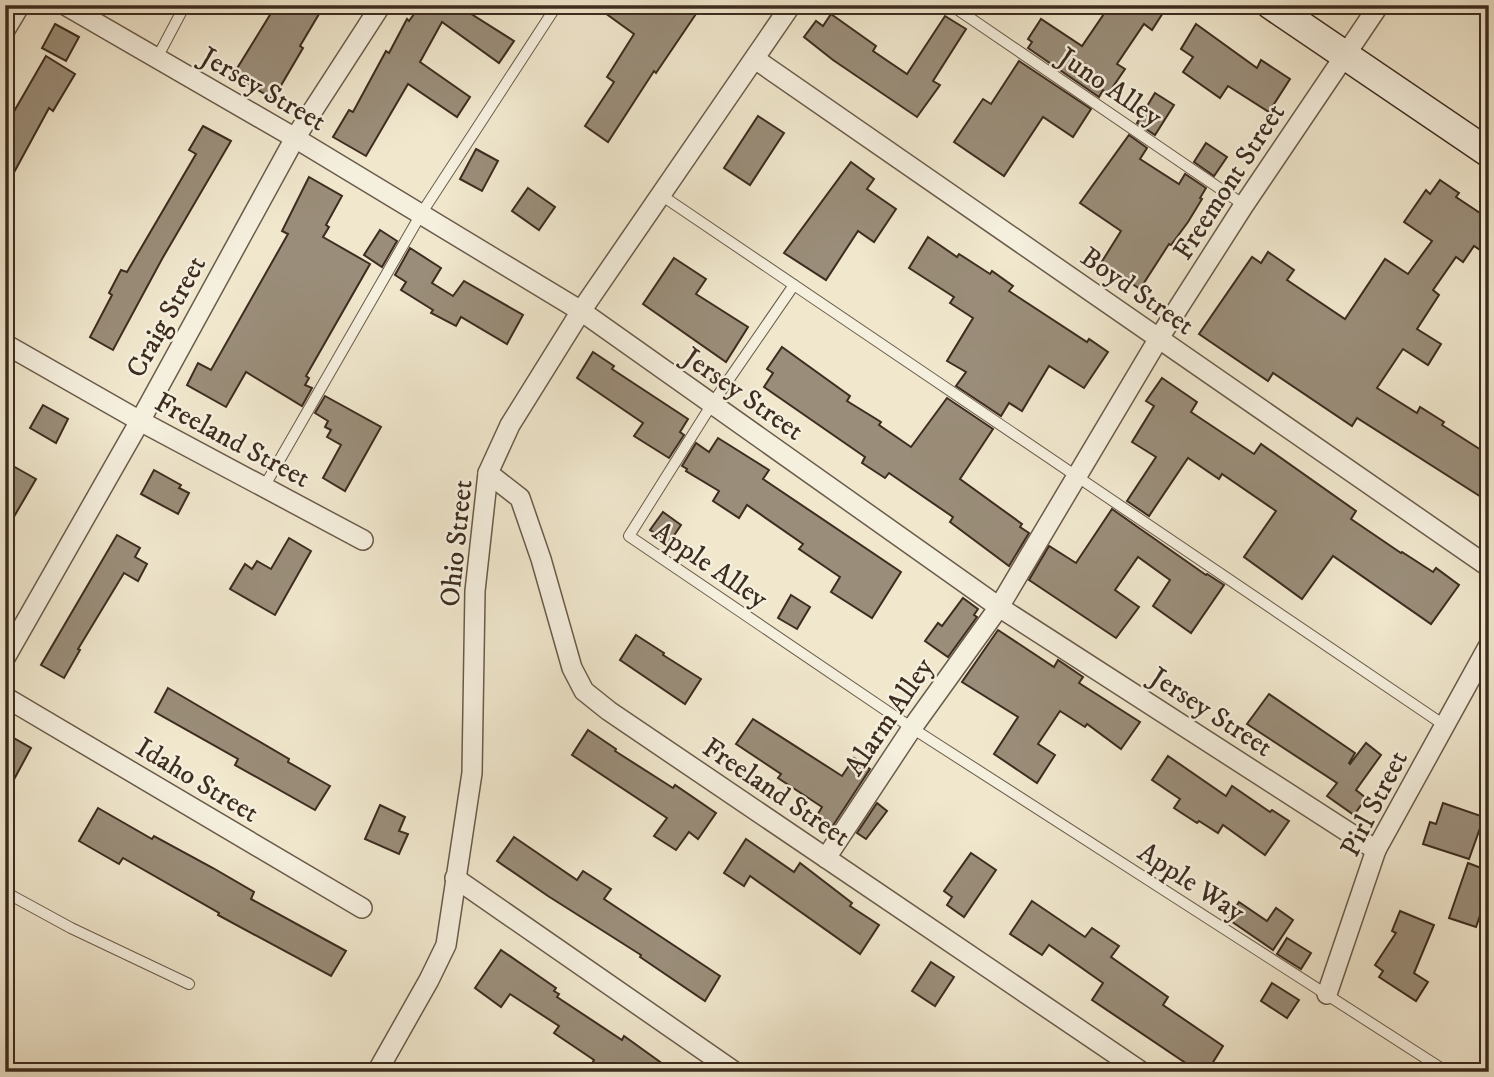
<svg xmlns="http://www.w3.org/2000/svg" width="1494" height="1077" font-family="'IM FELL DW Pica',serif">
	<rect width="100%" height="100%" fill="#f0e7cd"/>
	<filter id="stains"><feTurbulence type="fractalNoise" baseFrequency=".00286" numOctaves="4"/><feColorMatrix values="0 0 0 0 .2 0 0 0 0 .09 0 0 0 0 .02 0 0 0 .5 -.17"/></filter>
	<radialGradient id="worn" r=".72"><stop offset=".6" stop-color="#630" stop-opacity="0"/><stop offset="1" stop-color="#630" stop-opacity=".3"/></radialGradient>
	<g fill="#9a8d79" stroke="#3d2c1f" stroke-width="2">
		<path d="M276,5h28l15,9 -19,32 3,2 -30,51 -40,-24z"/>
		<path d="M417,5h40l57,36 -15,22 -57,-41 -22,40 50,35 -13,20 -49,-33 -42,72 -33,-19 16,-27 4,2 33,-61 3,2 18,-34 2,2 10,-14z"/>
		<path d="M594,5h108l-46,68 -2,-2 -46,71 -23,-16 29,-44 -7,-5 27,-43z"/>
		<path d="M1110,5h58l-16,25 -8,-6 -27,40 8,5 -17,25 -5,-4 -4,7 -71,-49 4,-6 -4,-3 13,-20 41,27z"/>
		<path d="M831,14l45,32 -3,5 34,23 38,-58 21,13 -33,52 7,4 -23,32 -84,-57 -29,-23 12,-16 7,5z"/>
		<path d="M55,24l24,13 -13,24 -24,-13z"/>
		<path d="M1196,24l61,44 4,-8 29,19 -21,33 -41,-26 -8,12 -37,-26 10,-15 -12,-8z"/>
		<path d="M46,56l29,18 -22,37 -4,-3 -44,81v-62z"/>
		<path d="M1019,61l72,48 -18,28 -30,-20 -39,59 -50,-34 29,-43 8,5z"/>
		<path d="M1155,93l19,12 -19,30 -18,-12z"/>
		<path d="M758,116l26,17 -34,52 -26,-17z"/>
		<path d="M203,126l28,15 -69,118 -49,91 -23,-13 22,-42 -3,-2 12,-23 6,2 69,-118 -7,-4z"/>
		<path d="M1129,135l18,13 -7,11 39,25 6,-10 21,14 -6,10 2,1 -14,23 -17,23 -2,-1 -29,45 -39,-26 20,-32 -41,-28z"/>
		<path d="M1206,143l21,14 -13,19 -20,-14z"/>
		<path d="M476,149l22,12 -16,30 -22,-12z"/>
		<path d="M851,162l23,17 -7,10 29,20 -22,33 -16,-11 -32,49 -42,-27z"/>
		<path d="M309,177l33,19 -16,29 3,2 -6,10 47,27 -64,112 3,2 -4,7 7,3 -10,18 -56,-34 -20,35 -39,-22 11,-22 13,7 77,-136 -6,-3z"/>
		<path d="M1440,180l19,13 -3,4 33,22v37l-15,-10 -11,16 -7,-5 -23,33 6,5 -22,34 24,15 -13,21 -25,-16 -26,39 40,25 3,-6 24,15 -2,3 47,30v47l-132,-84 -5,8 -79,-53 -5,8 -69,-47 53,-77 9,6 7,-11 26,18 -7,10 58,39 40,-60 23,15 24,-33 -28,-19 22,-32 4,4z"/>
		<path d="M528,188l27,19 -16,23 -27,-19z"/>
		<path d="M380,230l17,11 -15,26 -18,-12z"/>
		<path d="M928,237l29,20 2,-3 31,20 2,-3 21,15 -4,5 78,51 2,-3 19,13 -24,36 -35,-22 -27,45 -13,-8 -8,13 -45,-30 10,-14 -19,-11 26,-43 -23,-15 4,-6 -45,-29z"/>
		<path d="M410,248l31,20 -9,15 21,13 11,-15 59,34 -16,29 -46,-27 -5,9 -25,-13 2,-3 -32,-20 5,-8 -11,-7z"/>
		<path d="M674,258l32,21 -10,15 52,33 -22,35 -83,-58z"/>
		<path d="M782,347l68,49 -3,5 34,21 -2,3 32,22 36,-49 46,31 -33,50 62,45 -2,3 9,6 -20,33 -59,-44 3,-5 -64,-44 -4,5 -23,-15 3,-6 -101,-70 9,-14 -6,-4z"/>
		<path d="M593,352l21,14 -2,3 76,50 -8,13 4,3 -15,23 -35,-22 9,-13 -66,-45z"/>
		<path d="M1162,378l35,24 -6,10 63,42 7,-10 95,67 -5,8 50,34 1,-1 31,20 3,-4 23,17 -28,39 -98,-68 -31,43 -58,-42 32,-46 -54,-37 -3,5 -31,-21 -39,58 -22,-15 29,-44 -24,-15 22,-36 -8,-5z"/>
		<path d="M325,396l56,31 -36,64 -22,-13 18,-33 -14,-8 4,-7 -6,-3 3,-6 -13,-8z"/>
		<path d="M43,405l25,14 -12,24 -26,-15z"/>
		<path d="M718,438l51,32 -6,9 138,93 -29,46 -41,-26 9,-15 -41,-28 4,-5 -56,-39 -8,13 -26,-17 6,-10 -33,-20 1,-2 -5,-3 14,-23 13,9z"/>
		<path d="M13,466l23,13 -31,53v-54z"/>
		<path d="M154,470l27,15 -2,3 10,5 -11,21 -37,-20z"/>
		<path d="M1112,509l94,66 1,-1 17,11 -33,48 -38,-27 17,-26 -32,-23 -23,33 24,17 -23,31 -87,-58 20,-34 27,17z"/>
		<path d="M663,512l18,13 -12,18 -19,-13z"/>
		<path d="M117,535l23,13 -5,9 12,7 -9,17 -14,-8 -46,76 2,1 -16,28 -23,-13z"/>
		<path d="M289,538l22,13 -36,64 -45,-26 15,-25 7,5 5,-8 14,8z"/>
		<path d="M791,595l19,12 -13,22 -19,-11z"/>
		<path d="M963,598l15,11 -4,6 3,2 -29,40 -23,-16 13,-18 4,3z"/>
		<path d="M998,630l56,37 4,-7 25,17 -4,6 61,39 -19,27 -34,-25 -2,3 -25,-16 -22,33 17,11 -18,28 -43,-29 24,-37 -56,-35z"/>
		<path d="M636,635l28,18 -1,2 38,24 -16,25 -65,-44z"/>
		<path d="M168,688l121,71 -1,3 42,24 -15,24 -80,-45 3,-6 -83,-47z"/>
		<path d="M1269,694l86,59 -6,10 1,1 16,-21 15,12 -25,35 10,8 -12,17 -27,-19 10,-13 -90,-59z"/>
		<path d="M753,719l89,57 12,-18 16,11 -38,58 -16,-10 6,-10 -44,-29 3,-4 -45,-30z"/>
		<path d="M588,730l28,19 -1,2 58,37 2,-3 41,28 -18,26 -9,-7 -13,18 -22,-14 13,-18 -95,-63z"/>
		<path d="M5,733l26,15 -26,48z"/>
		<path d="M1168,756l58,40 6,-10 38,26 2,-2 17,11 -24,34 -42,-30 -5,8 -19,-12 -2,2 -23,-15 6,-9 -28,-19z"/>
		<path d="M877,803l10,8 -21,28 -9,-6z"/>
		<path d="M1443,803l41,14 -15,42 -46,-15 7,-22 6,2z"/>
		<path d="M380,805l25,12 -6,14 9,3 -9,20 -34,-15z"/>
		<path d="M98,808l54,31 2,-3 59,32 41,24 -3,7 95,52 -15,25 -113,-61 1,-2 -96,-55 -4,6 -40,-23z"/>
		<path d="M514,837l63,43 6,-9 28,18 -7,10 116,77 -15,25 -65,-44 1,-2 -93,-59 -51,-35z"/>
		<path d="M746,839l48,33 6,-9 52,40 -2,3 29,19 -19,29 -110,-78 -6,10 -20,-13z"/>
		<path d="M971,853l25,17 -32,47 -17,-12 5,-8 -8,-6z"/>
		<path d="M1468,863l21,8v19l-13,37 -27,-9z"/>
		<path d="M1032,901l53,36 7,-9 27,18 -8,11 57,40 -5,8 60,41 -16,26h-8l-107,-72 11,-17 -54,-38 -7,10 -32,-21z"/>
		<path d="M1239,902l28,19 9,-13 17,12 -20,30 -45,-31z"/>
		<path d="M1400,911l34,14 -20,48 14,9 -12,19 -37,-24 4,-6 -8,-6 21,-32 -4,-2z"/>
		<path d="M1287,938l24,15 -10,16 -24,-15z"/>
		<path d="M501,950l55,38 -2,3 5,3 -2,3 65,43 2,-4 50,36h-87l7,-12 -40,-27 5,-7 -49,-32 -9,13 -26,-19z"/>
		<path d="M931,962l23,15 -19,29 -23,-15z"/>
		<path d="M1272,983l27,17 -12,18 -26,-17z"/>
	</g>
	<g fill="none" stroke-linecap="round" stroke-linejoin="round">
		<defs>
			<g id="lane">
				<path d="M951,5l293,200"/>
				<path d="M157,58l28,-53"/>
				<path d="M661,195l783,530"/>
				<path d="M794,285l-82,119 -83,132 283,192 535,344"/>
				<path d="M264,487l157,-273 136,-209"/>
				<path d="M5,892l66,36 118,56"/>
			</g>
			<g id="street">
				<path d="M65,5l230,133 286,173 418,296 377,243"/>
				<path d="M5,30l15,-25"/>
				<path d="M755,59l734,508"/>
				<path d="M5,344l135,77 223,119"/>
				<path d="M488,473l32,25 21,61 31,109 12,23 25,20 533,361"/>
				<path d="M5,658l135,-237 155,-283 86,-133"/>
				<path d="M5,697l357,211"/>
				<path d="M826,858l86,-130 87,-121 160,-269 85,-133 135,-200"/>
				<path d="M455,878l280,194"/>
				<path d="M1327,994l49,-144 113,-205"/>
				<path d="M377,1072l52,-92 17,-35 26,-172 3,-182 13,-118 22,-48 71,-114 210,-306"/>
			</g>
			<path id="secondary" d="M1271,5l218,148"/>
		</defs>
		<use href="#lane" stroke="#6a5b4a" stroke-width="12"/>
		<use href="#street" stroke="#6a5b4a" stroke-width="22"/>
		<use href="#secondary" stroke="#3d2c1f" stroke-width="31"/>
		<use href="#lane" stroke="#f5efde" stroke-width="10"/>
		<use href="#street" stroke="#f5efde" stroke-width="19"/>
		<use href="#secondary" stroke="#f5efde" stroke-width="28"/>
	</g>
	<g text-anchor="middle" stroke-width="5" stroke-linejoin="round" paint-order="stroke">
		<g font-size="28" fill="#3d2c1f" stroke="#f5efde">
			<text transform="translate(1111 86) rotate(34)" y="10">Juno Alley</text>
			<text transform="translate(264 88) rotate(30)" y="10">Jersey Street</text>
			<text transform="translate(1228 181) rotate(-57)" y="10">Freemont Street</text>
			<text transform="translate(1138 290) rotate(35)" y="10">Boyd Street</text>
			<text transform="translate(165 316) rotate(-61)" y="10">Craig Street</text>
			<text transform="translate(744 393) rotate(35)" y="10">Jersey Street</text>
			<text transform="translate(233 439) rotate(28)" y="10">Freeland Street</text>
			<text transform="translate(455 543) rotate(-84)" y="10">Ohio Street</text>
			<text transform="translate(711 564) rotate(34)" y="10">Apple Alley</text>
			<text transform="translate(1212 711) rotate(33)" y="10">Jersey Street</text>
			<text transform="translate(888 716) rotate(-56)" y="10">Alarm Alley</text>
			<text transform="translate(198 779) rotate(31)" y="10">Idaho Street</text>
			<text transform="translate(777 791) rotate(34)" y="10">Freeland Street</text>
			<text transform="translate(1373 803) rotate(-63)" y="10">Pirl Street</text>
			<text transform="translate(1192 881) rotate(33)" y="10">Apple Way</text>
		</g>
	</g>
	<rect width="1494" height="1077" fill="none" stroke="#f0e7cd" stroke-width="28"/>
	<rect x="7" y="7" width="1480" height="1063" fill="none" stroke="#3d2c1f" stroke-width="3.5"/>
	<rect x="14" y="14" width="1466" height="1049" fill="none" stroke="#3d2c1f" stroke-width="2"/>
	<rect width="100%" height="100%" filter="url(#stains)"/>
	<rect width="100%" height="100%" fill="url(#worn)"/>
</svg>
